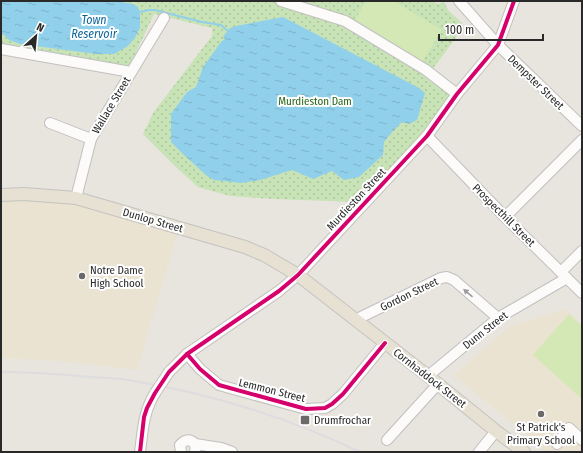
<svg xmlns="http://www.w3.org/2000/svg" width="583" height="453" font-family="'Fira Sans Condensed',sans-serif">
	<defs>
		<pattern id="park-dots" width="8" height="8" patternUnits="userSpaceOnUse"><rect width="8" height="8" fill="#c8e3b6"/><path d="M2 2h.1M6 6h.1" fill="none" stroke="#acc39c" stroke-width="1.8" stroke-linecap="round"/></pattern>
		<pattern id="water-ripples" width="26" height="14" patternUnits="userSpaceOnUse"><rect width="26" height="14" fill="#91d0ea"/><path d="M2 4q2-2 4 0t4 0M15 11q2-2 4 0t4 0" fill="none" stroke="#7db3c9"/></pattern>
	</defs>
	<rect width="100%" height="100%" fill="#e8e4de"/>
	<g fill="#ebe3d2">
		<path d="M21,199l59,6 97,29 -40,136 -76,-9 -60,-3v-157z"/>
		<path d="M565,309l17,15v128h-35l-93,-77 56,-49z"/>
	</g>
	<path fill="url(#park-dots)" d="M1,1h429l8,3 6,-2 4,8 14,13 -7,16 -24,32 23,26 -13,18 -84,87 -83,-3 -44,-3 -32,-9 -21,-19 -34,-34 10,-21 59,-77v-8l-58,-14 -25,53 -128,-20z"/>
	<g fill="#d3e8b4">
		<path d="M366,1h28l48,29 -20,32 -68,-41z"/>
		<path d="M569,314l13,12v73l-49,-44z"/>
	</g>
	<g fill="url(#water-ripples)">
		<path d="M1,1h115l17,3 5,3 2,7v14l-6,11 -6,7 -14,8h-18l-76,-10 -11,-4 -8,-8z"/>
		<path d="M283,17l136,71 6,5 -8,27 -8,4 -7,-2 -10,10 -8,10 -1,13 -24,22 -15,3 -12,-9 -19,8 -21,-9 -32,10 -19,3 -27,-3 -7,-4 -23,-21 -13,-13v-28l16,-22 9,-5 7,-20 18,-25 4,-3 -2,-2 7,-9 6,-2z"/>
	</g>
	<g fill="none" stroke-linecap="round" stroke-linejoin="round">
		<path stroke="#91d0ea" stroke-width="2" d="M139,12l10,-2h6l47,12 19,3 7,6"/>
		<defs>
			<g id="minor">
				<path d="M281,1l64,20 81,49 31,24"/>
				<path d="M459,1l39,44 84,81"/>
				<path d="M1,49l130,23"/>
				<path d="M50,123l41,16"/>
				<path d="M427,136l78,81 77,76"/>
				<path d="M76,198l15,-59 73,-121"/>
				<path d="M505,217l77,-77"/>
				<path d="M561,272l21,-21"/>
				<path d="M355,320l86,-42 6,-1 7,3 44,38"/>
				<path d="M187,354l13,15 19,16 87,24 19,-1 7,-4 11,-10 42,-51"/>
				<path d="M169,372l18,-18 92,-63 19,-16 129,-139 30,-42 41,-49 16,-44"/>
				<path d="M428,376l70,-58 69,-40"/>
				<path d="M387,440l51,-56"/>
				<path d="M195,444l26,4 11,4"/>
				<path d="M557,444l12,-16 13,12"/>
				<path d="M140,452c3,-22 3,-39 15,-59"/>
				<path d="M181,452l-1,-7c7,-9 18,-4 15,7"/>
				<path d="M479,452l17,-21"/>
			</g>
			<path id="major" d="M1,195l23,-1 52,4 169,49 19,8 34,20 130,101 68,55 28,21"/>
		</defs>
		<use href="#minor" stroke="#c1c0c0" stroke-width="12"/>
		<use href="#major" stroke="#c4c3c0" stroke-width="14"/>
		<use href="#minor" stroke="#fcfbfa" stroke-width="10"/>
		<use href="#major" stroke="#e6e1d2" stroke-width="12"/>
		<path stroke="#dddcde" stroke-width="2" d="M1,372c29,0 59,2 88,5 13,1 26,1 39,3 80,13 159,37 232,72"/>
		<defs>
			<path id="minor-bridge" d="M155,393l14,-21"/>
		</defs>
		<use href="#minor-bridge" stroke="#c1c0c0" stroke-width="12" stroke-linecap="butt"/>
		<use href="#minor-bridge" stroke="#fcfbfa" stroke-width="10"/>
		<defs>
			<g id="cycleway">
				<path d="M187,354l13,15 19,16 87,24 19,-1 7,-4 11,-10 42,-51"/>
				<path d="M140,452l4,-35 3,-9 8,-15 14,-21 18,-18 92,-63 19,-16 129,-139 30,-42 41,-49 16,-44"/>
			</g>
		</defs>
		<use href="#cycleway" stroke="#fff" stroke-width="6"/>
		<use href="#cycleway" stroke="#d6006c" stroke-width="4"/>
	</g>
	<defs><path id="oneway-solid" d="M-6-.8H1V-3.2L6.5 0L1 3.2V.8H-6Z"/></defs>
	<use fill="#9d9c9c" href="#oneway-solid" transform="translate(468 293) rotate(-139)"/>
	<g fill="#6c6a68" stroke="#fff" stroke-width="1.5">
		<circle cx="82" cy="276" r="4"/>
		<circle cx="541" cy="414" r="4"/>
		<rect x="300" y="415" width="10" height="10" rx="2"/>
	</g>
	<g text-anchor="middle" stroke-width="4" stroke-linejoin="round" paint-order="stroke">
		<g font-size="11" fill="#292929" stroke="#fff">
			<text transform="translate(536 82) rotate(44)" y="4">Dempster Street</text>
			<text transform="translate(111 105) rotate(-59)" y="4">Wallace Street</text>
			<text transform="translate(356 199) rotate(-47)" y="4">Murdieston Street</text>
			<text transform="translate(504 215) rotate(45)" y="4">Prospecthill Street</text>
			<text transform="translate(153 220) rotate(16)" y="4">Dunlop Street</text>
			<text transform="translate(409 294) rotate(-26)" y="4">Gordon Street</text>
			<text transform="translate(485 330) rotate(-38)" y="4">Dunn Street</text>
			<text transform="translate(430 378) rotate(38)" y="4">Cornhaddock Street</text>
			<text transform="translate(272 390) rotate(14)" y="4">Lemmon Street</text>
		</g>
		<g font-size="11" fill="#276619" stroke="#fff">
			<text x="315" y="105">Murdieston Dam</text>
		</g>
		<g font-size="11" fill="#292929" stroke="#fff" text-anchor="start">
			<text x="90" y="274">Notre Dame<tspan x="90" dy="13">High School</tspan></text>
			<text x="314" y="424">Drumfrochar</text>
			<text x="541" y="431" text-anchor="middle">St Patrick's<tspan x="541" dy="13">Primary School</tspan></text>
		</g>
		<g font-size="12" font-style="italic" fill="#0c659a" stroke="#fff">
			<text x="94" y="24">Town<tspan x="94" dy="14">Reservoir</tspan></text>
		</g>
	</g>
	<rect width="583" height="453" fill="none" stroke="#292929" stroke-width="4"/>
	<g transform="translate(36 36) rotate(27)" stroke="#ffffff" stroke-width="3" paint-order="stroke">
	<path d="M0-3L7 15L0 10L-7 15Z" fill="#292929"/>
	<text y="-6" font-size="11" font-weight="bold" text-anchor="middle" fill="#292929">N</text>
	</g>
	<path d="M439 34v6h104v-6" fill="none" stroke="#292929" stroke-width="2"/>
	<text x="445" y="34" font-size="12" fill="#292929" stroke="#ffffff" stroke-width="3" paint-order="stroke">100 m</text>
</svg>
